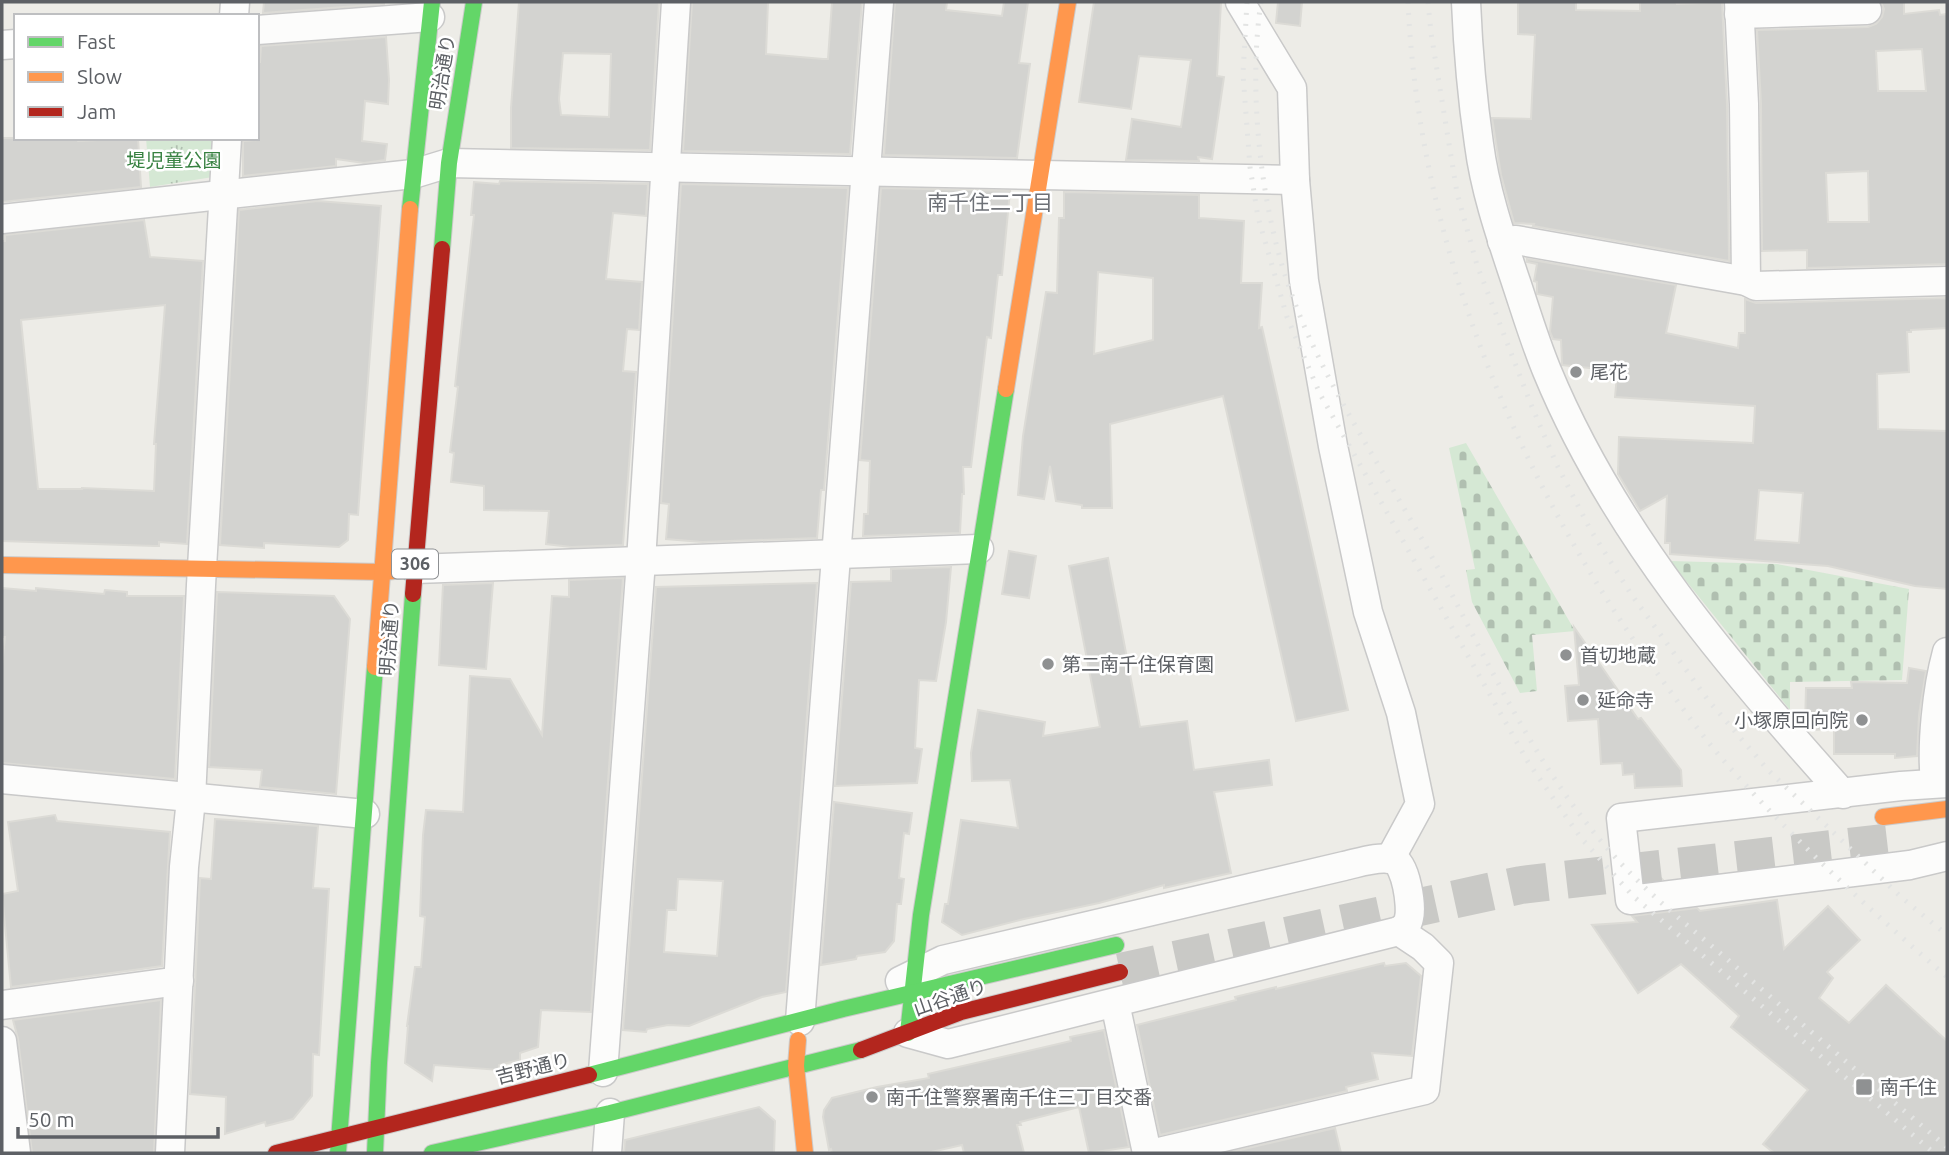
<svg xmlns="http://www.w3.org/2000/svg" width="1949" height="1155" font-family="Ubuntu,'Noto Sans JP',sans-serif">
	<defs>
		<pattern id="cemetery-stones" width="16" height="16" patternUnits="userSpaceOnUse" patternTransform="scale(1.75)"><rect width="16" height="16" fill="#d5e8d4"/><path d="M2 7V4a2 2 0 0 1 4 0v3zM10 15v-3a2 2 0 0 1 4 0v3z" fill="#b0bfb0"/></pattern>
		<pattern id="park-tufts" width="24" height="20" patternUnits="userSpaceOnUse" patternTransform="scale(1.75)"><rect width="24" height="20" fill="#d5e8d4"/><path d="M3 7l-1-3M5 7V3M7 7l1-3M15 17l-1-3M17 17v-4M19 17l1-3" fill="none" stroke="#b0bfb0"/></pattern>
	</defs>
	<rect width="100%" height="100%" fill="#edece7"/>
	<g fill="url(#cemetery-stones)">
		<path d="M1466,443l109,188 -43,4 5,56 -17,2 -48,-91 -6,-32 9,-1 -26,-121z"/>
		<path d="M1670,561l107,3 132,25 -7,91 -112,2v28z"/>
	</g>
	<path fill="url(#park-tufts)" d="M146,138h68l-1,39 -63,10z"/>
	<g fill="#d3d3d0" stroke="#dcdbd6" stroke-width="2" fill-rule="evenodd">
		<path d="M264,2h120v2l-121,9z"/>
		<path d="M519,2h140l-9,148 -139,-2v-40zM563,53l48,1 -2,63 -48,-2 -2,-16z"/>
		<path d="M692,2h76l-2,52 57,5h5l4,-57h30l-12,152 -167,-3z"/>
		<path d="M895,2h52l-1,8 56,6 2,-14h24l-9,61 11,1 -13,94 -133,-3z"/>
		<path d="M1094,2h127l-4,74 7,1 -12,82 -14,-2 1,4 -73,-1 6,-41 49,8 10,-67 -52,-4 -8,53 -52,-7z"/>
		<path d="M1278,2h24l-2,24 -24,-3z"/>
		<path d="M1518,2h58v8l64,1v-9h36l1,2 45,-2 5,102 2,157 -196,-35 1,-2 -20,-1 -13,-48 -9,-57 39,1 4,-84 -17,-1z"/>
		<path d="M1881,2h23v12l35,-4 1,5 7,-1v250l-140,4v-18l-45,1 -1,-147 -4,-74 111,-3 8,-3 6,-7 2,-8zM1922,49l4,42h-48l-2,-40zM1868,171l1,51h-41l-2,-49z"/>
		<path d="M386,37l3,43 -1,24 -23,-3 -3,40 25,3 -2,16 -21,3 -28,-4v7l-93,10v-35l14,-1v-78h3l1,-16z"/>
		<path d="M2,138h75l1,3 60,-3 3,49 -139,15z"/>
		<path d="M500,181l148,3 -2,32 -33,-3 -7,66 36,3 -3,48 -12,-1 -4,42 13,1 -13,173 -52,2 -25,-3 3,-33 -65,-1v-24l-33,-4 3,-29 -4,-1 8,-65 -3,-1 19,-171h-3l3,-33 25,2z"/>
		<path d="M681,184l167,4 -24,302h-3l-4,48 -115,4 -36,-3 3,-35 -8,-1z"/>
		<path d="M881,188l129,3 -8,84h-4l-7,63 -4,-1 -16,130h-8l1,27h-2l-2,39 -97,3 1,-22h4l2,-53 -10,-1z"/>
		<path d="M1064,192l135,3v23l45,3 -3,62h21l-3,45 3,-1 86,383 -52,11 -73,-325 -113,28 2,84h-30v-3l-26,-4 -6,-35 -6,33 -26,-4 5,-59 23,-144 11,1 2,-75h5zM1098,272l55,6v62l-59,14z"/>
		<path d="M318,201l63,5 -23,309 -9,-1 -1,26 -9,7 -75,-4v5l-44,-3 19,-335z"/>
		<path d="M144,220l6,37 53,4 -16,283 -28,-2v4h-4l-153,-5v-300h3v-6zM165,305l-11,139h2l-2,47 -72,-3v1h-44l-17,-169z"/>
		<path d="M1527,259l149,26 -10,48 72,15 1,-15h6v-34l11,4 191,-5v30l-36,2v2h-4l2,40 -32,2 1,55 69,2v158l-32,-3 -87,-20 -158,-12v-11h-5l2,-47 -27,15 -22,-37 1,-37 134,6 2,-37 -140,-9 2,-22 -18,-2v-4l-37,-4 -1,-25 -8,-1 -3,-7 3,-35 -16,-3v-12l-3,-1 3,-17 -10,-2zM1759,490l44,3 -4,50 -44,-3z"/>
		<path d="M1009,551l27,5 -7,42 -27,-4z"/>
		<path d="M1108,558l32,169 47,-6 7,49 75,-10 3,25 -58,7 17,81 -67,15v-3l-65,18 -75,16 -62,16 -20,-13 3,-18h3l13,-84 57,8 -8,-48 -38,1 -1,-28 7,-43 67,12 -2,14 57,-9 -31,-161z"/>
		<path d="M951,567l-5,55 -10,59 -17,-1 -4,68 7,1 -5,34 -82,3 16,-204 40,-1v-12z"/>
		<path d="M623,578l-32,434 -50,-2 -3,37 -18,6v7l-21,5v5l-65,-5 -2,16 -27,-18 3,-37h-1l8,-59h6l4,-50 -5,-1 3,-81 3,-25 37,2 7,-136 40,3 32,56 10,-139 17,1v-17z"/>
		<path d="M493,583l-7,86 -47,-4 4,-80z"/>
		<path d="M817,583l-31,409 -24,5 -73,29 -21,-1 -21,4 -1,3 -23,-2 33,-443zM678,879l45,2 -6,75 -53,-4 3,-42h9z"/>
		<path d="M2,588l34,3v-3l68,6 1,-4 22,2v4h57l-9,183 -173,-16v-97l3,-29h-3z"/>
		<path d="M217,592l117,4 16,23 -14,175 -76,-7 2,-17 -53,-3z"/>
		<path d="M1574,627l64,92 3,-1 40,52 1,16 -47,2 -1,-14 -11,1 -1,-12 -21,1 -3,-45 -30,2 -3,-35 14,-1z"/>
		<path d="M1909,668l17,3 -7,44 -2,41 -22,2v-4h-61v-25l-26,1 -3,-4 1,-38h46l-1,-6 56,1z"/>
		<path d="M834,802l78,11 -3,21 -5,-1 -5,45 5,1 -3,25h-4l-3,37 -9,11 -28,4 -1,3 -35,6z"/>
		<path d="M55,815l2,6 113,11 -8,134 -151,21 -9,-93 16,-3 -10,-69z"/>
		<path d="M215,819l103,7 -5,62 16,1 -10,166 -6,-1 -1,42 -19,23 -27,7 -1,-4 -40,12 1,-37 -36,-3 10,-216 11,1z"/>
		<path d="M1650,869l12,10 -17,2 -1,-6z"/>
		<path d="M1777,900l7,49 44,-43 32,34 -33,32 6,6 -14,20 30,25 37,-38 61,56v112h-173l-11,-9 45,-54 -77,-63 8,-11 -58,-52 -43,29 -46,-68 45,-3 -5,-6 65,-8 3,3z"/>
		<path d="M1384,963l1,3 21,-3 15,13 -9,80 -40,-3 6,26 -32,8 1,4 -187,44 -23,-110 99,-25 -1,-3 41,-10v2z"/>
		<path d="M161,1000l-7,153h-122l-14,-114 -5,-19z"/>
		<path d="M1104,1030l25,117 -40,6 -10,-46 -59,15 1,3h-4l7,28h-60l-2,-8 -35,8h-95l-1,-4 -2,1 -6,-33 1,-7 8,-12 45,-11 52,-9 -1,-4 143,-33 -1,-4z"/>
		<path d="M759,1107l16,14 -1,32h-150l1,-13z"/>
		<path d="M1335,1128l6,25h-114z"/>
	</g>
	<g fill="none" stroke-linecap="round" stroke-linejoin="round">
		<path stroke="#c9c9c6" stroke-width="38" stroke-dasharray="38 19" stroke-linecap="butt" d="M1120,972l401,-87 380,-44"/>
		<defs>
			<g id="street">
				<path d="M1240,2l52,86 3,92 9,101 29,165 35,166 33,101 19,91 -30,55"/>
				<path d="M1466,2c2,47 6,95 13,142 6,47 22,93 37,138 10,30 19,60 31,89 66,160 182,296 296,423"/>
				<path d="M1739,2l5,102 2,177"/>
				<path d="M1739,14l128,-4"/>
				<path d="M234,16l1,-14"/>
				<path d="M257,30l173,-13"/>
				<path d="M2,45l14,-1"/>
				<path d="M2,219l411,-45 36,-11 846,17"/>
				<path d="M1502,241l14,-1 230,41 10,5 191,-5"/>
				<path d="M415,569l564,-20"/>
				<path d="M2,779l363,35"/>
				<path d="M1935,783c-4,-39 2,-94 12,-131"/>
				<path d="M1947,783l-46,3 -280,32 9,82 280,-35 37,-9"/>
				<path d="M900,981l43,-21 401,-94c14,-3 36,-11 50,-6 12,5 18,46 15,58 -1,6 -4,9 -10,13l-451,113 -40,-11"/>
				<path d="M1115,1003l32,150"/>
				<path d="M2,1005l177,-24"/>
				<path d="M800,1021l79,-1019"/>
				<path d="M2,1041l14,112"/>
				<path d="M603,1072l38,-511 35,-559"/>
				<path d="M170,1153l14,-286 7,-68 10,-214 26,-447"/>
				<path d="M607,1153l3,-40"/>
				<path d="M1155,1153l270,-63 14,-127 -16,-16 -24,-16"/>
			</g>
			<g id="fast">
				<path d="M410,209l22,-207"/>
				<path d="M442,249l7,-86 25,-161"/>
				<path d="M908,1033l13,-118 85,-526"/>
				<path d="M589,1075l254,-66 273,-64"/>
				<path d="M338,1153l37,-486"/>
				<path d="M375,1153l4,-90 34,-469"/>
				<path d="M432,1153l178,-40 251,-63"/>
			</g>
			<g id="slow">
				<path d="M1006,389l62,-387"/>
				<path d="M2,565l382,7 31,-3"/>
				<path d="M375,667l35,-458"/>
				<path d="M1883,817l64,-8"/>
				<path d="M798,1040l-2,26 9,87"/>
			</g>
			<g id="jam">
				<path d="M413,594l29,-345"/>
				<path d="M861,1050l100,-38 159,-40"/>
				<path d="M276,1153l313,-78"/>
			</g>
		</defs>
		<use href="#street" stroke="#c9c9c9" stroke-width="31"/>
		<use href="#fast" stroke="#cbcaca" stroke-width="18"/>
		<use href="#slow" stroke="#cbcaca" stroke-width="18"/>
		<use href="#jam" stroke="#cbcaca" stroke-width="18"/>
		<use href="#street" stroke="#fcfcfb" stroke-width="28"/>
		<use href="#fast" stroke="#63d668" stroke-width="16"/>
		<use href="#slow" stroke="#ff974d" stroke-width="16"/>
		<use href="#jam" stroke="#b3261e" stroke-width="16"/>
		<g stroke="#e3e4e3" stroke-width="5" stroke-dasharray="2 9" stroke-linecap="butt">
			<path d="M1247,2l-4,72 7,93 8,50 29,100 33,77 208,368 53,76 52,58 301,257"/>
			<path d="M1261,2c-13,86 -1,200 27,282 33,98 101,193 150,284 53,100 101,206 178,290 36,40 79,73 119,108 70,61 141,121 212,181"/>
			<path d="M1408,2c11,242 108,477 249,671 24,33 47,66 74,96 67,75 141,143 216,208"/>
			<path d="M1428,2l3,31 26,160 20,72 55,142 25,58 33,64 41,65 77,106 60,70 133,127 46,38"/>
		</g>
	</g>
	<g fill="#8f9192" stroke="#fff" stroke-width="2.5">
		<circle cx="1576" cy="372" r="7"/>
		<circle cx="1566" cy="655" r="7"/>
		<circle cx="1048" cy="664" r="7"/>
		<circle cx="1583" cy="700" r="7"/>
		<circle cx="1862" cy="720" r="7"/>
		<rect x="1855" y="1078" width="18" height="18" rx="3.5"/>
		<circle cx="872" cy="1097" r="7"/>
	</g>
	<g text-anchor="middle" stroke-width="5" stroke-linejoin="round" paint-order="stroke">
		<rect fill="#fff" stroke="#8e9093" stroke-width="2" x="392" y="549.5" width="46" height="29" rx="5"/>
		<g font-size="18" font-weight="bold" fill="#5d6065">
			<text x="415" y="570">306</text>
		</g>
		<g font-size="19" fill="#5d6065" stroke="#fff">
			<text transform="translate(442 72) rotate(-81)" y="7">明治通り</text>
			<text transform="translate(389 638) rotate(-86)" y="7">明治通り</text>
			<text transform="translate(950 997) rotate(-19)" y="7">山谷通り</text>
			<text transform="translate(533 1068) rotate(-14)" y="7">吉野通り</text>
		</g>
		<g font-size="19" fill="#378141" stroke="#fff">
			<text x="174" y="167">堤児童公園</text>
		</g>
		<g font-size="19" fill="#5d6065" stroke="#fff" text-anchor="start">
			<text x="1590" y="379">尾花</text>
			<text x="1580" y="662">首切地蔵</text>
			<text x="1062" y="671">第二南千住保育園</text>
			<text x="1597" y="707">延命寺</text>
			<text x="1848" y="727" text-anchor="end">小塚原回向院</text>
			<text x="1880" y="1094">南千住</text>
			<text x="886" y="1104">南千住警察署南千住三丁目交番</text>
		</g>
		<g font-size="21" fill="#6e7177" stroke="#fff">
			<text x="990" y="210">南千住二丁目</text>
		</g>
	</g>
	<rect width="1949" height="1155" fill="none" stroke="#5d6065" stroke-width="7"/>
	<rect x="14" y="14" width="245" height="126" fill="#ffffff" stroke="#bebfc1" stroke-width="2"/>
	<rect x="28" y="37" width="35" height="10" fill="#63d668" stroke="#bebfc1" stroke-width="2"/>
	<text x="77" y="49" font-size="21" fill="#5d6065">Fast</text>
	<rect x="28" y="72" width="35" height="10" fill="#ff974d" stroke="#bebfc1" stroke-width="2"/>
	<text x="77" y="84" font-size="21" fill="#5d6065">Slow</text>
	<rect x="28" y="107" width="35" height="10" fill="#b3261e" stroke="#bebfc1" stroke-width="2"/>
	<text x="77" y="119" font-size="21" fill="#5d6065">Jam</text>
	<path d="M18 1127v10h200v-10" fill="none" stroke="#5d6065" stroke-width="3.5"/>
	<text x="28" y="1127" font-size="21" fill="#5d6065" stroke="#ffffff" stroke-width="5" paint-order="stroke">50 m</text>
</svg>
